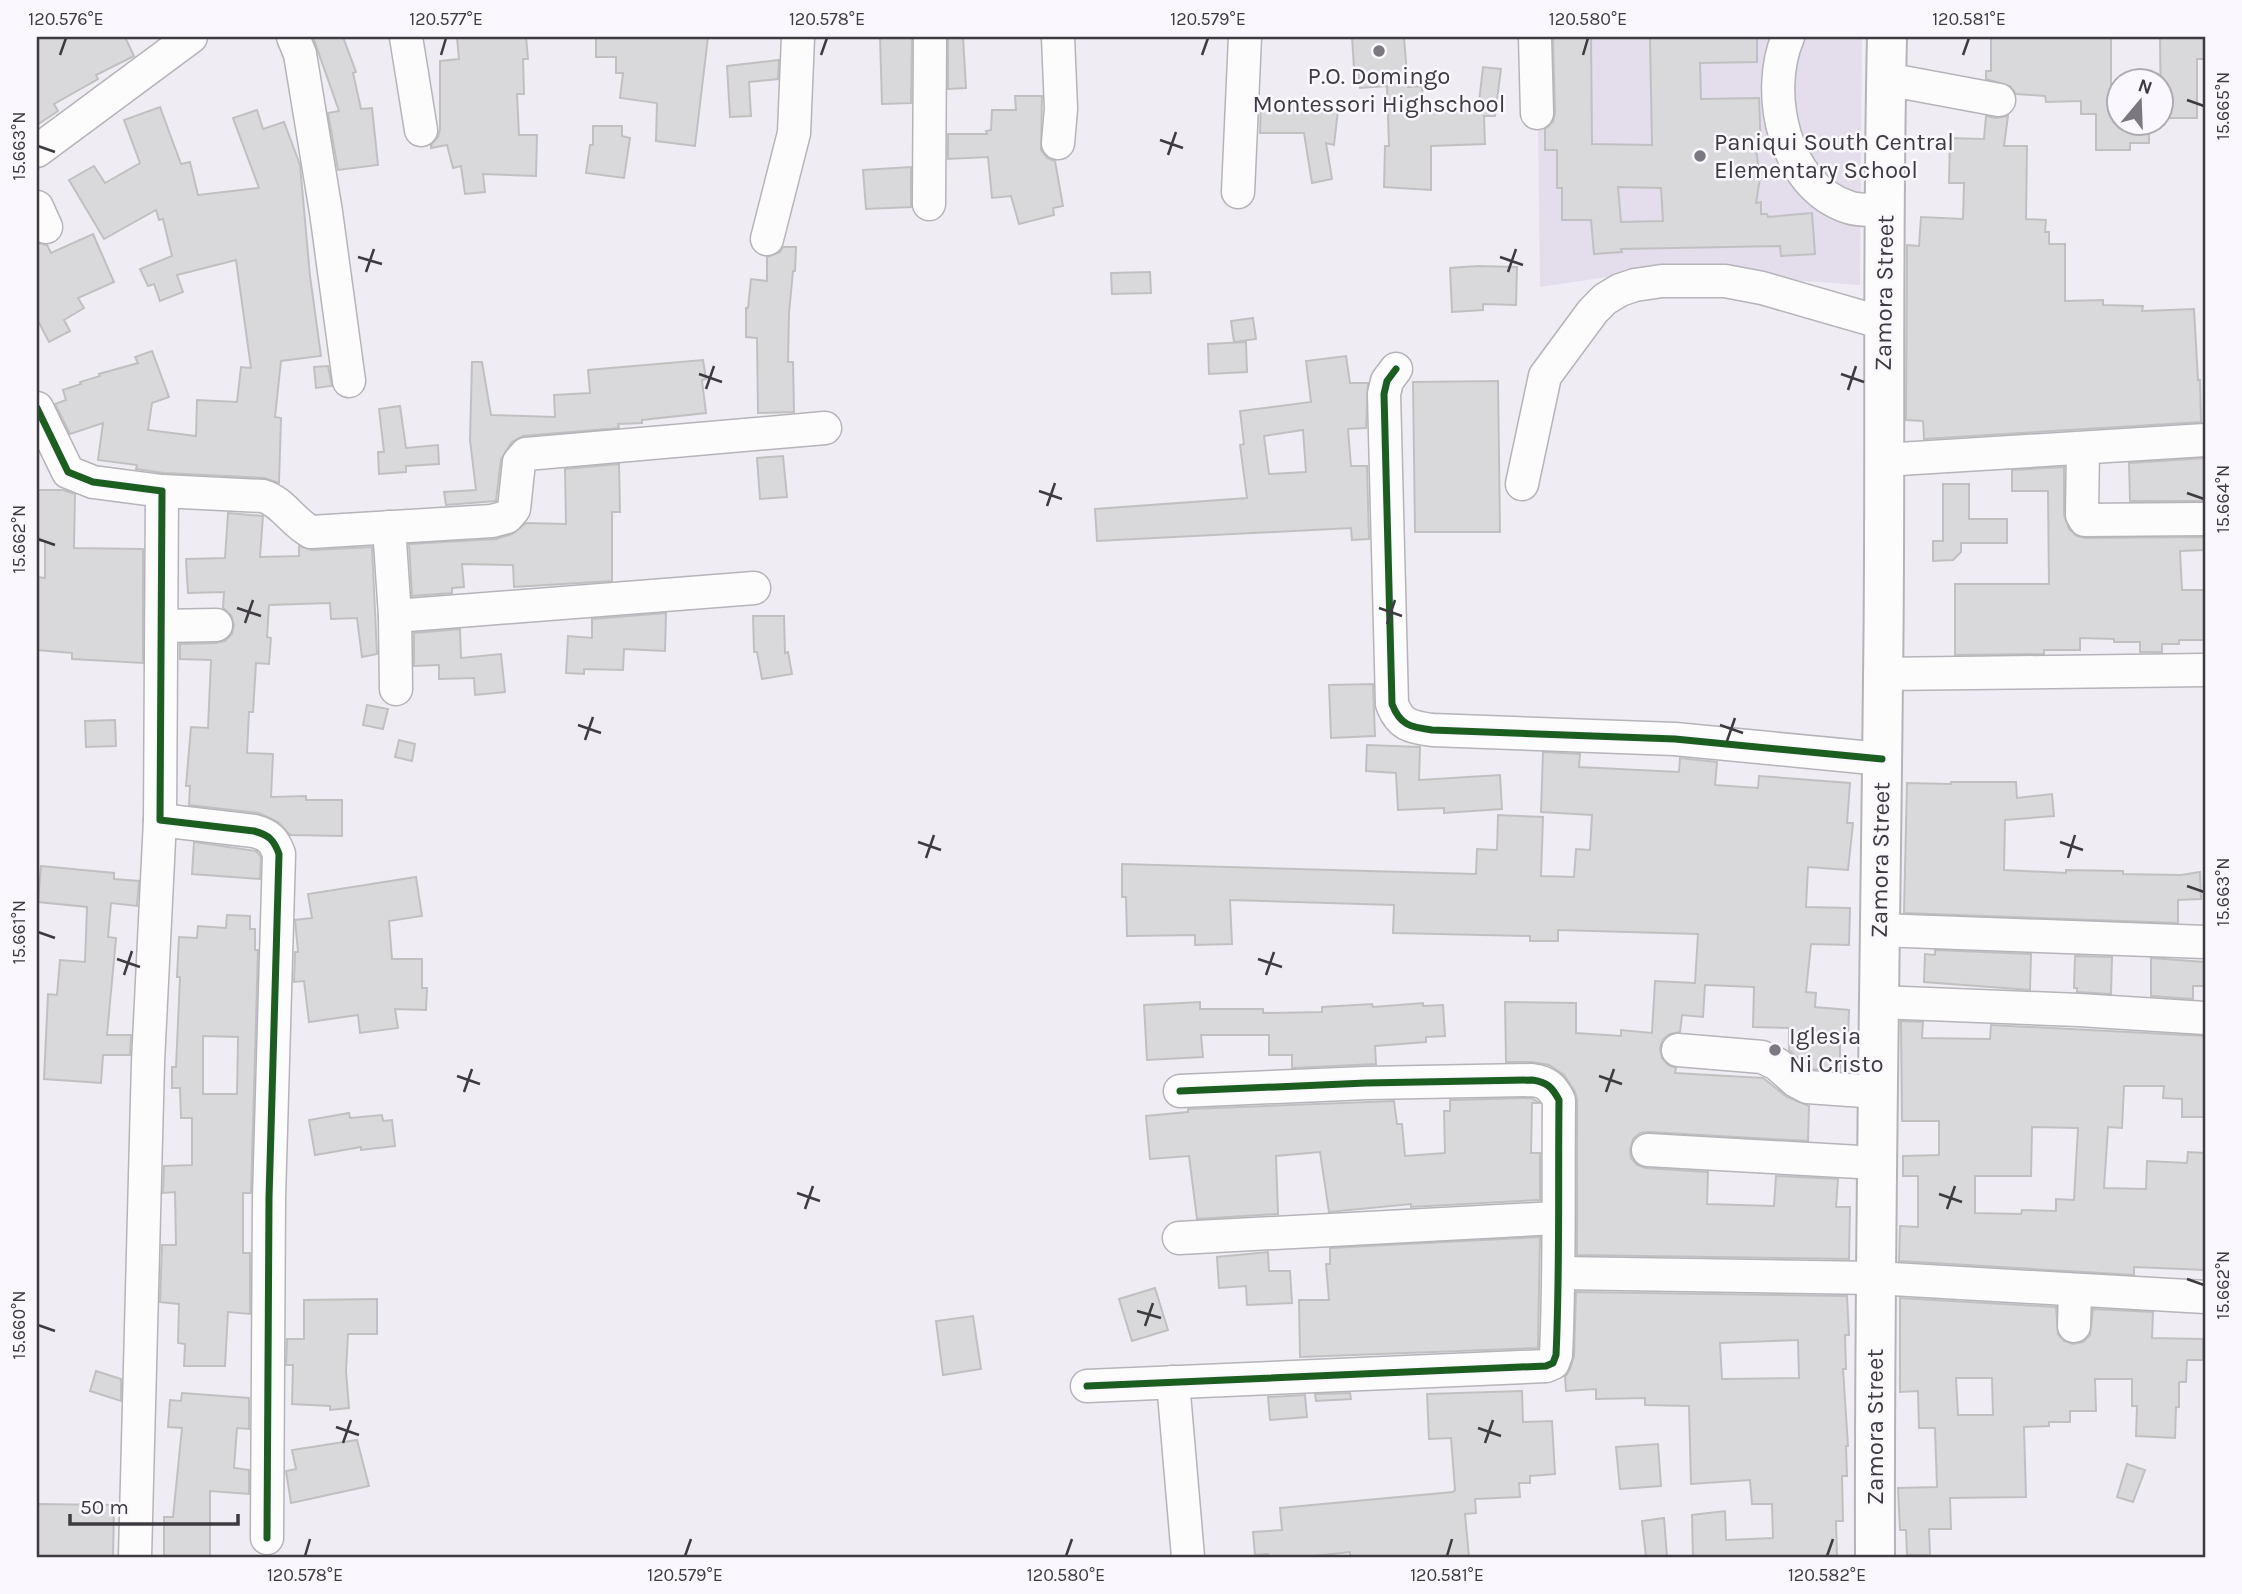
<svg xmlns="http://www.w3.org/2000/svg" width="2242" height="1594" font-family="Karla,sans-serif">
	<rect width="100%" height="100%" fill="#f0ecf4"/>
	<path fill="#e3ddec" d="M1537,37h325l-2,248 -96,-7 -144,-3 -80,12z"/>
	<g fill="#d9d8da" stroke="#c1c0c1" stroke-width="2" fill-rule="evenodd">
		<path d="M37,37h88l9,19 -38,19 2,4 -44,25 4,7 -21,14z"/>
		<path d="M313,37h30l13,35 -3,1 8,36 11,-1 6,57 -40,5 -10,-57 11,-2z"/>
		<path d="M473,37h53l2,22h-5l1,35h-7l2,41h18l-1,41 -53,-2 2,18 -20,2 -4,-28 -8,2 -6,-23 -16,3v-3l7,-8 2,-8v-68l19,-2 -2,-21z"/>
		<path d="M596,37h112l-13,109 -39,-5 1,-38 -37,-5 3,-25h-7v-16h-20z"/>
		<path d="M880,37h32l-1,66 -29,1z"/>
		<path d="M948,37h15l3,51 -18,1z"/>
		<path d="M1352,37h52l4,50 14,-1 1,18 56,-2 4,-35 18,2 -6,47h-11l1,28 -54,2v44l-47,-3 1,-41h4l-2,-60 -27,2 -2,-20h-4z"/>
		<path d="M1553,37h38l1,107 60,1 -2,-108h107v25l-57,1 1,36 58,-1 2,51h-5l4,29 -4,25 5,-1v12h6l1,3 44,-4 3,41 -34,2 -1,-10 -159,3 1,3 -28,2 -3,-34h-29v-32h-5v-38h-12v-21l8,-7 2,-9zM1618,187l43,1 2,33 -42,1z"/>
		<path d="M1991,37h120v51h8v35h30v20h-19v7h-34v-36h-15v-13l-35,1 -1,-6 -29,-2 -6,-8 -24,-7v-8h5z"/>
		<path d="M2160,37h45v22h-8v59h-36z"/>
		<path d="M779,60l-1,19 -29,3 2,34 -21,1 -3,-51z"/>
		<path d="M1015,96h27l-1,54 6,8 8,3 8,45 -10,2 1,7 -35,9 -8,-28 -19,2 -4,-41 -40,2v-25h39l-1,-3 5,-1 1,-20h24z"/>
		<path d="M1261,101h19l58,9 -4,35 -8,-2 6,36 -20,4 -8,-50h-44z"/>
		<path d="M160,107l21,57 9,-2 8,33 61,-7 -26,-70 24,-8 6,19 21,-7 16,43 10,111 11,80 -40,5 -6,56 6,1 -2,65 -15,-5 -100,-5 -28,-4 1,-4 -39,-5 5,-37 -33,11 -15,-30 11,-4 -3,-10 18,-6 -1,-2 20,-6 -1,-2 39,-11 -3,-6 17,-6 17,46 -17,6 -4,27 48,6 1,-36 40,2 4,-35 10,1 -15,-108 -59,15 6,17 -23,9 -6,-17 -6,2 -8,-17 32,-13 -9,-37 -4,1 -3,-10 -52,29 -35,-59 25,-14 11,17 35,-20 -16,-43z"/>
		<path d="M1986,116l10,2 12,-2 -4,30h23l-1,73 20,1 -1,12h4v12h16v57l38,-1v5l40,1 -1,5 52,-2 4,71h2l1,42 -277,17 -1,-18 -17,-1 1,-175 12,1 2,-29 42,2 1,-36h-15l1,-45 34,1z"/>
		<path d="M593,126h29v10l8,2 -6,40 -38,-5 4,-28h3z"/>
		<path d="M911,167v40l-45,2 -3,-39z"/>
		<path d="M93,234l21,48 -36,16 6,10 -20,12 6,11 -21,11 -12,-23v-76l10,2 4,8z"/>
		<path d="M783,247h13l-1,24h-2l-4,42 -1,49h5l1,50 -36,1 -1,-75 -11,-1v-29h2l3,-29 16,2v-24l13,-5z"/>
		<path d="M1478,266l39,1 -1,38 -33,-1v6l-31,2 -2,-44z"/>
		<path d="M1150,272l1,21 -39,1 -1,-21z"/>
		<path d="M1253,318l3,21 -22,3 -3,-21z"/>
		<path d="M1246,342l1,30 -38,2 -1,-30z"/>
		<path d="M1346,356l4,27h18l-2,45 -18,1 3,37h16l2,73 -17,1 -1,-12 -254,13 -2,-32 152,-11 -7,-53 4,-1 -4,-33 71,-9 -5,-41zM1303,430l3,42 -37,2 -5,-38z"/>
		<path d="M703,360l3,19 -4,1 4,33 -64,7v3l-24,1 1,4 -96,8 -11,6 -11,17 -5,42 -50,4 -2,-13 32,-2 -6,-50 2,-78h10l9,53 64,2 -1,-22 36,-2 -2,-23z"/>
		<path d="M328,366l4,20 -16,2 -2,-21z"/>
		<path d="M1498,381l2,151h-85l-2,-150z"/>
		<path d="M400,406l6,42 32,-3 1,19 -33,2v6l-27,2 -1,-22h6l-5,-43z"/>
		<path d="M783,456l4,41 -27,2 -3,-41z"/>
		<path d="M2205,458v43h-75l-1,-38z"/>
		<path d="M619,464l1,48h-8v69l-98,6 -1,-22 -51,-1 2,23 -12,1v5l-40,3 -3,-52 87,-5 16,-5 14,-11 40,1 -1,-55z"/>
		<path d="M2064,467v48l5,14 8,7 8,2 119,-1v13l-24,1 2,39h23v50h-26v4h-17v8h-22v-10h-26v-3l-34,-1v12h-36v4l-89,1v-71h94l-1,-93h-36v-21z"/>
		<path d="M1943,484h26v35h38v24h-46v9l-8,8 -20,1v-20h10z"/>
		<path d="M37,490h26l12,4 -1,54 69,1v114l-71,-4v-6l-35,-3v-73l8,1v-37h-8z"/>
		<path d="M228,513l35,3 -3,41 39,-1v-10l13,4 60,-3 5,107 -15,3 -5,-39 -26,1 -1,-16 -61,2 -2,32 4,1 -2,26 -13,-1 -3,49h-4l-2,41 26,1 -2,43 35,-1v4h36v36l-52,-1 -12,-13 -19,-9 -70,-8 1,-19h-4l5,-59 17,1 3,-68 -31,-1v-15l36,-1 9,-2 7,-7 2,-9 -3,-10 -8,-7 1,-16 -36,1 -2,-34 39,-1z"/>
		<path d="M666,613l-1,38 -41,-2 -1,21 -39,-1v5l-18,-1 2,-37 24,2v-19z"/>
		<path d="M753,616h31l1,37 3,-1 4,22 -30,5 -5,-27h-3z"/>
		<path d="M460,629l1,29 40,-4 4,38 -30,3 -1,-17 -35,1v-14l-25,1v-33z"/>
		<path d="M1373,684l2,52 -44,2 -2,-53z"/>
		<path d="M367,705l21,4 -5,20 -20,-4z"/>
		<path d="M115,720l1,26 -30,1 -1,-26z"/>
		<path d="M399,740l16,4 -3,17 -17,-4z"/>
		<path d="M1367,745l53,2 -1,33 81,-5 2,34 -58,4v-5l-46,2 -2,-37 -30,-2z"/>
		<path d="M1543,752l37,2 -1,13 100,5 1,-14 37,4 -2,23 43,3 1,-12 91,7 -3,40h6l-5,47 -40,-3 -2,40 44,1 -1,37 -38,-1 -5,48 10,1 -1,14 34,3 -1,29 -8,-1v33l-28,-2 -5,-3 -18,-16v-22l-36,-1 1,-40 -49,-2 -2,32 -21,-2 -2,17 -10,2 -7,5 -3,9 2,10 6,7 8,3 -1,5 88,5 24,19 22,9 -1,35 -159,-9 -9,1 -7,6 -3,11 1,8 6,7 9,3 62,4 -1,32 67,2 2,-30 62,3 -2,28h14l-1,52 -272,-4v-155l-2,-8 -11,-17 -15,-10 -17,-3h-26l-1,-60 71,1v30l45,3v-6l31,3 3,-52 40,2 3,-49 -140,-4v11h-28v-5l-137,-3 1,-28 -164,-5 2,44 -37,1v-10l-68,1 -1,-39h-4v-33l354,10 1,-25 20,1 1,-35 45,2 -2,59 33,1 2,-28 14,1 2,-35 -51,-3z"/>
		<path d="M1951,782h65l1,16 35,-4 2,22 -49,4 -1,50 62,3v-3l57,1v3l58,1 19,-3 1,27 -23,1v23l-274,-10 3,-130 44,1z"/>
		<path d="M194,842l62,9 5,6 -1,22 -68,-5z"/>
		<path d="M41,866l73,7v6l25,2 -2,25 -26,-3 -3,34 8,1 -9,97h24l-1,20h-27l-2,28 -57,-4 4,-85 9,1 3,-35 25,2 2,-55 -49,-5z"/>
		<path d="M416,877l6,39 -33,5 3,38h30v29h5l-1,22 -31,-1 3,19 -38,5 -2,-18 -49,7 -5,-41 -10,1 1,-30h3l-3,-32 17,-2 -4,-24z"/>
		<path d="M227,915l23,1v13h5v21h3l-7,243h-8v60h7v61l-22,-2 -3,54h-41l1,-22 -7,-1 1,-39 -19,-2 2,-57h14l-1,-53 -12,1 1,-27 28,-1v-47h-11l-1,-30h-8v-21h4l4,-90h-3l2,-40 18,1 1,-12 28,2zM203,1036l35,1 -1,57h-34z"/>
		<path d="M1935,950l96,4 -1,36 -106,-8 1,-28 10,1z"/>
		<path d="M2075,956l37,1 -1,37 -34,-2v-4h-3z"/>
		<path d="M2151,958l54,4v24h-12v13l-42,-3z"/>
		<path d="M1200,1002v7h63v4l59,-1v-5l50,-3 1,3 50,-4v3l20,-1 2,31 -19,1v5l-51,4 1,18 -84,4v-13h-23v-20h-68l2,22 -56,3 -3,-55z"/>
		<path d="M1901,1021l22,1 -1,16 68,1 1,-14 214,11v81h-23v-18l-19,-1 1,-12h-40l-2,42 -14,-1 -4,61 42,1 1,-28 40,2 1,-11 17,1v117l-71,-3v8l-235,-14 1,-35 18,1v-51h-15v-20l36,-1v-34h-37zM2032,1127l46,1 -4,72 -18,-1v12l-34,-1 -1,4 -46,-1v-37h56z"/>
		<path d="M1531,1098l9,5h-8l-1,50h9v47l-129,7v-3l-82,8 -9,-60 -44,4 2,58 -81,5 -8,-63 -39,3 -4,-43 42,-4v-3l206,-8 3,23h5l3,32 40,-3 -1,-42h6v-11z"/>
		<path d="M349,1113l1,5 32,-3 1,6 9,-1 3,26 -34,4v-3l-46,8 -6,-35z"/>
		<path d="M1540,1237l-2,111 -238,9 -1,-57h30l-3,-36h4v-16z"/>
		<path d="M1268,1252l1,19h21l2,32 -45,2 -1,-19 -27,2 -2,-31z"/>
		<path d="M1155,1288l13,42 -36,11 -13,-42z"/>
		<path d="M1576,1292l271,4 2,39h-4l1,34h-3l5,77h-2l1,30h-5l1,45h-7l1,36h-144l-1,-42 33,-4 1,29 47,-2 -1,-34h-20l-2,-24 -59,4 -2,-78 -44,-1v-7l-49,1v-10l-30,2 -1,-14 5,-8 4,-13zM1798,1340l1,38 -77,1 -2,-36z"/>
		<path d="M1900,1298l156,9 2,27 6,7 9,3 10,-2 7,-7 3,-26 60,3 -1,26 51,1v21h-16l-1,22h-7v25h-3l-1,31 -39,-2 1,-30h-5v-27h-37l1,32h-26v11h-21v4l-25,1 2,70 -76,1 1,31h-22l1,26h-23l-1,-25h-6l-2,-42 39,-1 -2,-59h-16l-1,-37 -18,1zM1956,1378h36l1,37h-35z"/>
		<path d="M377,1299v35h-29l-2,37 3,37 -19,2v-4l-38,-2 1,-39h-7l1,-26h17v-39z"/>
		<path d="M973,1316l8,53 -38,6 -7,-54z"/>
		<path d="M96,1371l25,8v22l-31,-10z"/>
		<path d="M1522,1391l1,31 29,-1 3,53 -25,2v7h-11l1,14 -45,2 1,14 -11,1 4,43h-119v-5l-46,5h-36v-3l-13,1 -2,-23 29,-2 -2,-22 173,-16 2,-2 -4,-52 -22,1 -2,-45z"/>
		<path d="M182,1393l67,5v31l-12,-1 -3,40 15,2v24l-39,-3v66h-46v-40h9l9,-89 -14,-1 2,-27 11,1z"/>
		<path d="M1350,1393l1,6 -35,2 -1,-7z"/>
		<path d="M1305,1395l2,22 -37,3 -2,-23z"/>
		<path d="M357,1440l12,46 -78,17 -5,-32 10,-2 -4,-19z"/>
		<path d="M1658,1444l3,42 -41,3 -4,-42z"/>
		<path d="M2127,1464l18,6 -12,32 -16,-5z"/>
		<path d="M37,1504l77,1 -1,52h-76z"/>
		<path d="M1664,1518l3,39h-21l-4,-36z"/>
	</g>
	<g fill="none" stroke-linecap="round" stroke-linejoin="round">
		<defs>
			<g id="minor">
				<path d="M293,37l7,17 26,158 23,169"/>
				<path d="M406,37l15,93"/>
				<path d="M1535,37l2,76"/>
				<path d="M1788,37c-24,56 -4,149 60,170 11,4 25,3 37,3"/>
				<path d="M1886,79l113,21"/>
				<path d="M1058,143l3,-34 -3,-72"/>
				<path d="M37,151l154,-114"/>
				<path d="M1238,192l7,-155"/>
				<path d="M929,204l1,-167"/>
				<path d="M37,207l9,20"/>
				<path d="M767,239l27,-106 4,-96"/>
				<path d="M1396,369l-9,12 -3,13 8,310c8,21 18,23 40,26l243,9 207,20"/>
				<path d="M37,408l31,64 25,10 69,9 -2,329 94,11c15,4 20,9 25,23l-10,344 -2,340"/>
				<path d="M2083,449l-1,66 3,5 120,-1"/>
				<path d="M1883,460l322,-20"/>
				<path d="M1522,484l23,-108 48,-65 12,-12 15,-9 15,-5 27,-4h63l37,7 121,35"/>
				<path d="M162,491l101,5c20,6 29,26 48,36l181,-11 15,-4 7,-8 5,-47 7,-8 299,-26"/>
				<path d="M389,527l6,89 1,73"/>
				<path d="M395,616l359,-28"/>
				<path d="M162,626l54,-1"/>
				<path d="M1883,674l322,-4"/>
				<path d="M1879,930l326,12"/>
				<path d="M1879,1002l200,8 126,8"/>
				<path d="M1678,1050l84,7 15,7 19,17 11,6 71,5"/>
				<path d="M1648,1150l229,13"/>
				<path d="M1179,1238l378,-20"/>
				<path d="M1560,1273l315,5 330,19"/>
				<path d="M2074,1326l1,-36"/>
				<path d="M1173,1382l15,175"/>
				<path d="M1087,1386l459,-20 7,-3 3,-8c4,-85 2,-170 3,-255 -7,-13 -12,-18 -27,-20l-166,3 -186,8"/>
				<path d="M135,1557l13,-495 12,-242"/>
			</g>
			<path id="major" d="M1875,1557c-1,-293 5,-586 8,-878 3,-214 -1,-428 4,-642"/>
		</defs>
		<use href="#minor" stroke="#b6b3b9" stroke-width="35"/>
		<use href="#major" stroke="#b6b3b9" stroke-width="42"/>
		<use href="#minor" stroke="#fdfcfd" stroke-width="32"/>
		<use href="#major" stroke="#fdfcfd" stroke-width="38"/>
		<defs>
			<g id="cycleway">
				<path d="M1396,369l-9,12 -3,13 8,310c8,21 18,23 40,26l243,9 207,20"/>
				<path d="M37,408l31,64 25,10 69,9 -2,329 94,11c15,4 20,9 25,23l-10,344 -2,340"/>
				<path d="M1087,1386l459,-20 7,-3 3,-8c4,-85 2,-170 3,-255 -7,-13 -12,-18 -27,-20l-166,3 -186,8"/>
			</g>
		</defs>
		<use href="#cycleway" stroke="#faf8fe" stroke-width="11"/>
		<use href="#cycleway" stroke="#1b5e20" stroke-width="7"/>
	</g>
	<path fill="none" stroke="#3d3a40" stroke-width="2.5" d="M60,55l6,-17M441,55l5,-17M821,55l6,-17M1202,55l6,-17M1583,55l5,-17M1963,55l6,-17M2187,100l17,6M1160,140l23,8M38,146l17,6M1168,155l8,-23M358,257l24,7M1500,257l23,8M366,272l8,-23M1508,272l8,-23M699,374l23,8M1841,374l23,8M706,389l8,-23M1848,390l8,-24M1039,491l23,8M2187,493l17,6M1047,506l8,-23M38,539l17,6M237,608l24,8M1379,608l23,8M245,623l8,-23M1387,624l8,-24M578,725l23,8M1720,725l23,8M585,740l8,-23M1727,741l8,-23M918,842l23,8M2060,842l23,8M926,858l8,-23M2068,858l7,-23M2187,886l17,6M38,932l17,6M117,959l23,8M1258,959l24,8M124,975l8,-24M1266,975l8,-23M457,1076l23,8M1599,1076l23,8M464,1092l8,-23M1606,1092l8,-23M797,1193l23,8M1939,1194l23,8M805,1209l8,-23M1947,1209l8,-23M2187,1279l17,6M1137,1311l24,7M38,1325l17,6M1145,1326l8,-23M336,1427l23,8M1478,1428l23,8M343,1443l8,-23M1485,1443l8,-23M305,1556l5,-17M685,1556l6,-17M1066,1556l6,-17M1447,1556l5,-17M1827,1556l6,-17"/>
	<g fill="#7c787f" stroke="#faf8fe" stroke-width="2.5">
		<circle cx="1379" cy="51" r="7"/>
		<circle cx="1700" cy="156" r="7"/>
		<circle cx="1775" cy="1050" r="7"/>
	</g>
	<g text-anchor="middle" stroke-width="5" stroke-linejoin="round" paint-order="stroke">
		<g font-size="24" fill="#3d3a40" stroke="#faf8fe" text-anchor="start">
			<text x="1379" y="84" text-anchor="middle">P.O. Domingo<tspan x="1379" dy="28">Montessori Highschool</tspan></text>
			<text x="1714" y="150">Paniqui South Central<tspan x="1714" dy="28">Elementary School</tspan></text>
			<text x="1789" y="1044">Iglesia<tspan x="1789" dy="28">Ni Cristo</tspan></text>
		</g>
		<g font-size="24" fill="#3d3a40" stroke="#faf8fe">
			<text transform="translate(1884 293) rotate(-89)" y="8">Zamora Street</text>
			<text transform="translate(1880 860) rotate(-89)" y="8">Zamora Street</text>
			<text transform="translate(1875 1427) rotate(-90)" y="8">Zamora Street</text>
		</g>
	</g>
	<rect width="2242" height="1594" fill="none" stroke="#faf8fe" stroke-width="77"/>
	<g transform="translate(2140 102) rotate(19)"><circle r="33" fill="#faf8fe" stroke="#aeacb2" stroke-width="2"/>
	<path d="M0-5L12 26L0 18L-12 26Z" fill="#7c787f"/>
	<text y="-10" font-size="19" font-weight="bold" text-anchor="middle" fill="#3d3a40">N</text>
	</g>
	<path d="M70 1514v10h168v-10" fill="none" stroke="#3d3a40" stroke-width="3.5"/>
	<text x="80" y="1514" font-size="21" fill="#3d3a40" stroke="#faf8fe" stroke-width="5" paint-order="stroke">50 m</text>
	<rect x="38" y="38" width="2166" height="1518" fill="none" stroke="#3d3a40" stroke-width="2.5"/>
	<g font-size="18" text-anchor="middle" fill="#3d3a40">
		<text x="66" y="25">120.576°E</text>
		<text x="446" y="25">120.577°E</text>
		<text x="827" y="25">120.578°E</text>
		<text x="1208" y="25">120.579°E</text>
		<text x="1588" y="25">120.580°E</text>
		<text x="1969" y="25">120.581°E</text>
		<text transform="translate(2223 106) rotate(-90)" y="6">15.665°N</text>
		<text transform="translate(19 146) rotate(-90)" y="6">15.663°N</text>
		<text transform="translate(2223 499) rotate(-90)" y="6">15.664°N</text>
		<text transform="translate(19 539) rotate(-90)" y="6">15.662°N</text>
		<text transform="translate(2223 892) rotate(-90)" y="6">15.663°N</text>
		<text transform="translate(19 932) rotate(-90)" y="6">15.661°N</text>
		<text transform="translate(2223 1285) rotate(-90)" y="6">15.662°N</text>
		<text transform="translate(19 1325) rotate(-90)" y="6">15.660°N</text>
		<text x="305" y="1581">120.578°E</text>
		<text x="685" y="1581">120.579°E</text>
		<text x="1066" y="1581">120.580°E</text>
		<text x="1447" y="1581">120.581°E</text>
		<text x="1827" y="1581">120.582°E</text>
	</g>
</svg>
